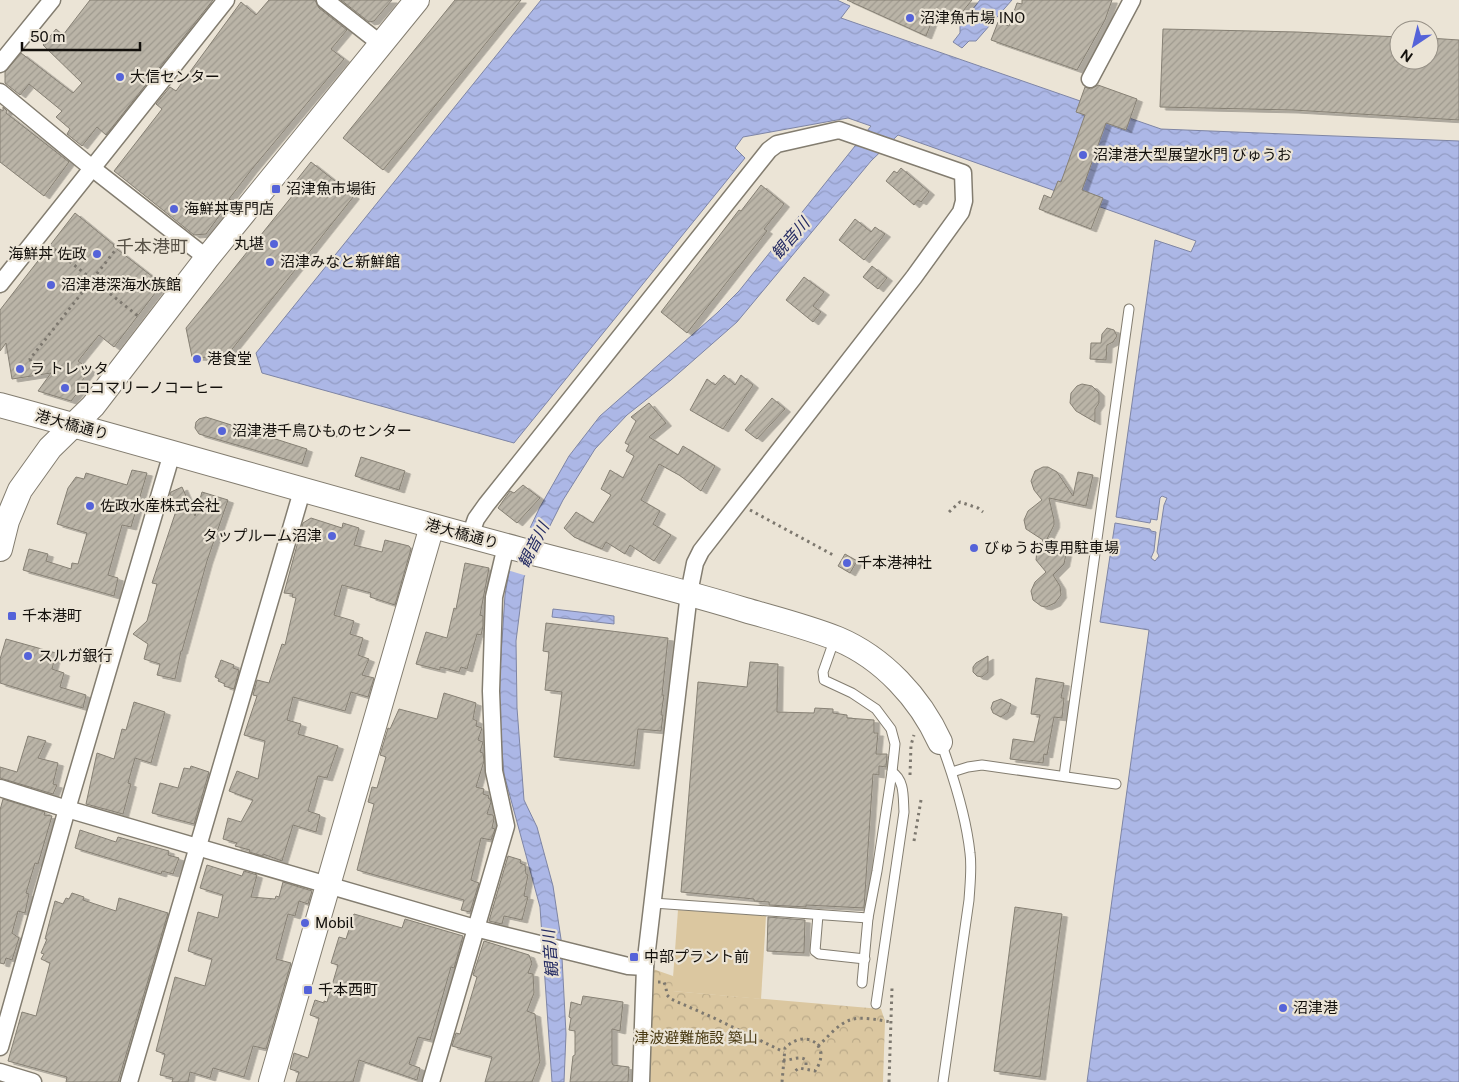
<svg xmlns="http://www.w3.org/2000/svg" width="1459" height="1082" font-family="'Public Sans','Noto Sans JP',sans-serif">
	<defs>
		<pattern id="park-crowns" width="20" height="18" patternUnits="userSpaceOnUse" patternTransform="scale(1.25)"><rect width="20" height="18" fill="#dbc7a0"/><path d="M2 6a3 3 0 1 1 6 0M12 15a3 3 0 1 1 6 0" fill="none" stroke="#bbaa89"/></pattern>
		<pattern id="water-waves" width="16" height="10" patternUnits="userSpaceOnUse" patternTransform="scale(1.25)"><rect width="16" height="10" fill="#acb7e6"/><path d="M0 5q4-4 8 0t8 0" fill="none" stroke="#939cc4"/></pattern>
		<pattern id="building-hatch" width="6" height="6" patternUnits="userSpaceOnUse" patternTransform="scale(1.25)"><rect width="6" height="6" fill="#bab4a7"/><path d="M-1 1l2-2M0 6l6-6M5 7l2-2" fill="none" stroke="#9f9a8f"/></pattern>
		<filter id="shadow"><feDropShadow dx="5.5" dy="3" stdDeviation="0" flood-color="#0004"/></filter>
	</defs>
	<rect width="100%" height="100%" fill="#ebe4d6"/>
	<path fill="url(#park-crowns)" d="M653,969l20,7v15l208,18 4,12 -2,61h-235z"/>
	<path fill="#dbc7a0" d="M678,910l88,6 -5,83 -89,-8z"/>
	<g fill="url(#water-waves)" stroke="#7e85a5">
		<path d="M541,0h296l13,6 -9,12 320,111 298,12v941h-372l62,-452 -49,-8 15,-99 35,6 1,2 5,1 -2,19 -3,7 4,3 4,-5 -2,-4 7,-47 3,-7 -5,-2 -2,2 -3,22 -6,-1 -1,4 -34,-6 39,-277 36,12 5,-11 -298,-106 -27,26 -134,161 -66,58 -44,35 -32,34 -32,51 -39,77 -8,64 1,67 7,92 13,27 16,59 8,53 5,95 -2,48h-12l-12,-175 -36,-133 -6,-72 7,-107 4,-23 31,-65 29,-51 31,-40 117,-103 22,-22 132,-165 -23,-8 -105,19 -8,11 10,10 -231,285 -252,-70 -6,-20z"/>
		<path d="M980,0h32l-36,41h-7l-7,7 -9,-6 7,-9v-8z"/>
		<path d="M553,609l61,7v8l-62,-7z"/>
	</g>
	<path fill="#ebe4d6" d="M528,527l21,6 -22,43 -20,-6z"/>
	<g fill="url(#building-hatch)" stroke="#868074" filter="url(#shadow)">
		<path d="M90,0h123l-107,135 -9,-8 -15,19 -15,-12 3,-5 -14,-12 6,-6 -33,-27 -9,11 -15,-12v-11l16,-19 52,40 9,-10 -39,-38 13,-16 7,6z"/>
		<path d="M269,0h46l4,8 28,22 -16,19 13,10 -92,110 -23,30 2,1 -25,34 -12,1 -80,-64 48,-62 -6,-5 14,-17 6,4 65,-89 15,13z"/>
		<path d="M341,0h51l-18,21 -5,1z"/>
		<path d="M455,0h66l-138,170 -40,-32z"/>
		<path d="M847,0h125l-18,22 -17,-14 -11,28z"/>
		<path d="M1022,0h90l-7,20 -28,50 -86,-30 7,-18 11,4 8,-23 5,1z"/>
		<path d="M1163,29l134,3 102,5v23h30v-22l30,2v80l-166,-10 -133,-3z"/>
		<path d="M1098,85l39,14 -11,31 -20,-7 -24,67 21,8 -12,31 -52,-20 5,-14 7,3 7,-17 3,1 24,-67 -9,-3 9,-25 6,2z"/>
		<path d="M3,107l4,4 -1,2 63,49 -25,34 -44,-34v-53l3,2z"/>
		<path d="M311,162l43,34 -129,162 -33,-1 -6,-29 107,-133 -5,-4z"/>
		<path d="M901,168l28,24 -8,10 -3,-2 -4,5 -28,-24 8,-10 3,2z"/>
		<path d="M761,185l23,19 -20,25 3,2 -80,102 -26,-21 78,-102 2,1z"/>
		<path d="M75,213l39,32 -1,1 49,38 -48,63 -15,-12 -21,26 12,9 -14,19 3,2 -8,10 -33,-10 13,-18 -39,6 -6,-36 -6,8v-41z"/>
		<path d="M855,219l16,13 4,-5 10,7 -21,26 -25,-20z"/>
		<path d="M872,266l15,12 -9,11 -15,-12z"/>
		<path d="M804,277l20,15 -11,14 8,6 -8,10 -27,-22z"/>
		<path d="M1107,328l7,2 3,6 -4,6 -6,3 -1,15 -16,-1 1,-16h10l1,-9z"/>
		<path d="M724,375l11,10 6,-10 12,10 -30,44 -33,-19 17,-31 8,6z"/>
		<path d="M1082,384l10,2 7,7v10l-4,6v13l-19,-11 -6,-8 1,-10 6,-7z"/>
		<path d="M772,398l13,11 -28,30 -12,-9z"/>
		<path d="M649,403l17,20 -17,14 29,18 5,-9 32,20 -14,25 -22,-16 -20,-11 -18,36 19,11 -7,13 18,11 -17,26 -24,-16 -5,9 -19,-12 -4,7 -28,-12 -10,-9 12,-16 17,11 18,-28 -10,-6 9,-19 13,8 11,-22 -8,-5 3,-6 -4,-2 11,-22 -5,-4z"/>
		<path d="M206,417l101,32 -5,15 -103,-30 -4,-6 1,-6 3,-3z"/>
		<path d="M361,457l44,14 -6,19 -44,-14z"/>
		<path d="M1043,467h5l9,5 16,24 5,-24 15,3 -7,31 -37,-8 5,22v5l-7,14 15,7 4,8 -2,10 -11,11 7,11 1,9 -6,8 -9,4 -5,-1 -8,-6 -2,-9 4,-9 11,-10 -10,-12 1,-10 6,-10 -17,-11 -2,-9 4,-9 14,-11 -8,-10 -3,-9 4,-10z"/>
		<path d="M132,470l15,3 -16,54 -9,-2 -14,50 10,3 -4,18 -91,-26 6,-21 19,5 -2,7 25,8 1,-6 6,1 9,-31 -30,-9 11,-36 8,-11 8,2 2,-6 41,12z"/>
		<path d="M523,485l17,13 -23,25 -19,-15 12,-17 4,2z"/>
		<path d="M182,487l13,29 7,-24 26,8 -21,61 -25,90h-1l-6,28 -18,-4 3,-11 -16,-5 4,-15 -15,-10 14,-13 10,-37 -5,-1 25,-75 -7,-14 1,-2z"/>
		<path d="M311,518l31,10 1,-5 16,5 -5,17 28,7 3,-12 24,6 2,3 -16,56 -25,-8 1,-4 -29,-8 -8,30 20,6 -4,13 13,4 -5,17 11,4 -7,16 12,3 -6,19 -17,-5 -6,19 -52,-14 -6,23 14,4 -3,10 40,12 -11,32 -9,-2 -10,35 12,4 -4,17 -23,-7 -11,36 -19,-7v2l-14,-4 1,-2 -15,-4 2,-3 -14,-4 5,-21 13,4 12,-22 -24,-9 8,-20 21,8 7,-38 -21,-6 13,-39 -4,-1 4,-15 12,3 13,-39 3,1 11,-47 -4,-1 1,-3 -9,-1 19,-70z"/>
		<path d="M845,554l12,7 -7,12 -12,-7z"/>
		<path d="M465,563l24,5 -9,47 3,1v10l-2,9 -4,-1 -10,35 -6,-2 -2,5 -19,-5v3l-24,-6 10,-32 21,6 7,-30 2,1z"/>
		<path d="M546,623l122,15 -6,57h2l-3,20h2l-2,16 -23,-2 -4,37 -80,-9 8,-65 -17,-2 4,-38 -6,-1z"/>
		<path d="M6,639l50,14 -4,16 12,4 -4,14 26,8 -3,13 -83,-25v-24z"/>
		<path d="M988,656v16l-6,5 -5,-1 -4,-4v-5l3,-4z"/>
		<path d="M221,660l13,5 -1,3 6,2 -5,19 -10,-3 1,-2 -7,-3 1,-2 -4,-2z"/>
		<path d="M750,662l28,2 -1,48 37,1 1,-5 18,1v4l14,2v3l27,2v13h4l-2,21h11v2l-1,11 -7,-1v9l-6,-1 -9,134 -58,-3v2l-37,-2v-3l-15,-1v-2l-73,-7 17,-210 49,5z"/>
		<path d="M1036,678l28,5 -3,15h3l-2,20 -8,-1 -7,38 -3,-1 -1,9 -33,-4 3,-20 21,3 6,-27 -9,-1z"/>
		<path d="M444,693l32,10 -3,16 4,2 -1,5 6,2 -4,12 5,2 -3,10 3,1 1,8 -8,26 8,2 -1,5 6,2 -1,2 2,1 1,3 -4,12 6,1 1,4 -2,9 3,1 -4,11 -10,-2 -10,42 8,3 -9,29 -9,-2 3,-10 -107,-30 17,-66 -6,-2 4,-15 5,1 9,-31 -6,-2 8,-27 2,1 9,-20 38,10z"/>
		<path d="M1001,699l10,5 -3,8 -7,5 -8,-4 -2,-5 2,-6z"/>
		<path d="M134,702l31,10 -14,51 -16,-5 -7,25 3,1 -8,30 -37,-10 11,-51 17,6 8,-30 4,1z"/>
		<path d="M28,736l18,5 -8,17 20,5 -5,21 4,1 -4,9 -53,-16v-11l17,5z"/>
		<path d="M191,766l18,6 -15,52 -42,-11 8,-30 18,5 6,-20 6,1z"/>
		<path d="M3,799l42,13 -1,3 8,1 -14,48 -3,-1 -9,30 3,1 -4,19 -7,-2 -6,22 7,5 -7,22 -6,-2 -2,6 -4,-1v-153z"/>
		<path d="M80,830l36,12 2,-5 51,14 -1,4 11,3 -6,16 -11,-3 -1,3 -86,-26z"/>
		<path d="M508,856l13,4 -1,3 5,2 1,9 2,1 -4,21 4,1 -6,23 -18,-4 -2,8 -13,-3z"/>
		<path d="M207,865l35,11 2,-5 13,4 -6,22 24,2 1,-3 3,1 4,-15 29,9 -4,13 -9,-3 -4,15 -7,-2 -12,45 15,4 -25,86 -13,-3 -9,31 -31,-9 -3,10 -20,-6 -2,10h-16l1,-4 -13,-3 5,-21 -9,-3 19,-74 30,9 7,-27 -24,-8 10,-39 20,6 5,-23 -23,-7z"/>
		<path d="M72,893l12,4 -1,3 33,11 3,-13 49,15 -50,169h-52l1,-5 -59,-16 14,-49 14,4 14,-53 -9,-4 3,-5 -3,-1 6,-14h-2l10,-38 8,3 3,-6 3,1z"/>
		<path d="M1015,907l47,7 -22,163 -46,-6z"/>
		<path d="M354,914l48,14 3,-9 58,17 -9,32 -3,-1 -21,73 -12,-3 -9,27 11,4 -3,12 -58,-20 -6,22h-57l3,-10 -9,-3 4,-16 14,5 11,-40 -9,-3 5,-15 9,3v-2l3,1 11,-37 -7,-2 8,-26 7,2z"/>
		<path d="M768,917l37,3 -1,33 -37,-2z"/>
		<path d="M484,941l45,14 3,8 -4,10 5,1 1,19 -7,18 8,3 5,47 -8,21h-47l7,-25 -40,-11 4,-13 4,1 17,-57 -4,-2z"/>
		<path d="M583,996l40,6 -3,29 -8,-2v34l1,2 16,2 -1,15h-58l3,-26 2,-1v-24l-6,-1 2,-12 -2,-1 2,-15 10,3z"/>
	</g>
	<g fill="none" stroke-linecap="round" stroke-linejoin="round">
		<defs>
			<g id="lane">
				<path d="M835,638l-12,34 1,8 28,13 24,16 15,20 4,15 -3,28 -15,99 -9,47 -6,65"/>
				<path d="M941,743c13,35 25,73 29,110 2,15 0,31 -1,47l-26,182"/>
				<path d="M952,772l16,-5 14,-2 134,19"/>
				<path d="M1064,776l65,-467"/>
				<path d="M653,903l215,15"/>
				<path d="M818,915l-3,36 4,3 46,5"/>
				<path d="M876,1004l28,-192c-1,-14 1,-32 -12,-40"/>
			</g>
			<g id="street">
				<path d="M325,0l56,44"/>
				<path d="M0,64l52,-64"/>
				<path d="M1090,79l42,-79"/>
				<path d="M0,92l92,76 115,90"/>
				<path d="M0,284l226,-284"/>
				<path d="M470,536l6,-17 10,-14 283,-355 8,-6 62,-14 124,43 1,28 -3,11 -47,65 -213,274 -6,12 -6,30 -44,374 -4,115"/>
				<path d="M0,788l67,21 408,119 153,38 17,1"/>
				<path d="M0,1047l67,-238 105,-356"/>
				<path d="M0,1072l33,10"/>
				<path d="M129,1082l173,-591"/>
				<path d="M431,1082l75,-256 -12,-55 -3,-80 3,-94 12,-51"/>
			</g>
			<g id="secondary">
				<path d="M0,405c173,47 345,98 518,144 76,20 152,38 227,61 31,9 63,17 93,29 45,19 82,59 102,103"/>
				<path d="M0,549l7,-28 13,-31 30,-42 43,-42 114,-148 210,-258"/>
				<path d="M271,1082l161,-556"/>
			</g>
		</defs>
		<use href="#lane" stroke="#837d70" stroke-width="11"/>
		<use href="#street" stroke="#837d70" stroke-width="19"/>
		<use href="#secondary" stroke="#837d70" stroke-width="26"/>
		<g stroke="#7d786f" stroke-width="3" stroke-dasharray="2.5 4" stroke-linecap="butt">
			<path d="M49,245l89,71"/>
			<path d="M36,373l-6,-14 87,-111"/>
			<path d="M318,426l21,11"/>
			<path d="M750,510l85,46"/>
			<path d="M949,512l11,-10 18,6 5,4"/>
			<path d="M910,775l1,-30 3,-10"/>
			<path d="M914,841l7,-41"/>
			<path d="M658,982h6l2,6 1,7 4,4 43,19 70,34"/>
			<path d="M818,1046c10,-9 20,-22 32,-26 11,-4 29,0 41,2"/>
			<path d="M783,1060c8,1 16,-5 23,0v9"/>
			<path d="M782,1082l3,-34c21,-21 48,-2 30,23l-16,-3 -4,3 3,1"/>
			<path d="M889,1082l3,-94"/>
		</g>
		<use href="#lane" stroke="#fff" stroke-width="9"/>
		<use href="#street" stroke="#fff" stroke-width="16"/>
		<use href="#secondary" stroke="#fff" stroke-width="24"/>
	</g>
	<g fill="#5563d9" stroke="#ebe4d6" stroke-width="2">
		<circle cx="910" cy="18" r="5"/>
		<circle cx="120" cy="77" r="5"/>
		<circle cx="1083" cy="155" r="5"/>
		<rect x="271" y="184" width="10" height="10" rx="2.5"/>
		<circle cx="174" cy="209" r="5"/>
		<circle cx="274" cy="244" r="5"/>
		<circle cx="97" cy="254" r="5"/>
		<circle cx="270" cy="262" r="5"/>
		<circle cx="51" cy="285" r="5"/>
		<circle cx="197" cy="359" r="5"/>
		<circle cx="20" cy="369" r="5"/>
		<circle cx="65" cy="388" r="5"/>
		<circle cx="222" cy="431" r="5"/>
		<circle cx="90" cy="506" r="5"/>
		<circle cx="332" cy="536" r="5"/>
		<circle cx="974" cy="548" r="5"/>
		<circle cx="847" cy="563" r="5"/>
		<rect x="7" y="611" width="10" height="10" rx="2.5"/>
		<circle cx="28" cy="656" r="5"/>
		<circle cx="305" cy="923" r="5"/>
		<rect x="629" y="952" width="10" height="10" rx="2.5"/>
		<rect x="303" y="985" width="10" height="10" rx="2.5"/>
		<circle cx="1283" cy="1008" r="5"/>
	</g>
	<g text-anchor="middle" stroke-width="4.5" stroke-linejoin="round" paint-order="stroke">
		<g font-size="15" fill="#13100c" stroke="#ebe4d6" text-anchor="start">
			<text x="920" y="23">沼津魚市場 INO</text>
			<text x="130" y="82">大信センター</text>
			<text x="1093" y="160">沼津港大型展望水門 びゅうお</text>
			<text x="286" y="194">沼津魚市場街</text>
			<text x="184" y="214">海鮮丼専門店</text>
			<text x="264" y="249" text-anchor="end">丸堪</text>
			<text x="87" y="259" text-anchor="end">海鮮丼 佐政</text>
			<text x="280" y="267">沼津みなと新鮮館</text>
			<text x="61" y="290">沼津港深海水族館</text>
			<text x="207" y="364">港食堂</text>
			<text x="30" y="374">ラ トレッタ</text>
			<text x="75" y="393">ロコマリーノコーヒー</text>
			<text x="232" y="436">沼津港千鳥ひものセンター</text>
			<text x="100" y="511">佐政水産株式会社</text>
			<text x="322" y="541" text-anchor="end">タップルーム沼津</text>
			<text x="984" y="553">びゅうお専用駐車場</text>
			<text x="857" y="568">千本港神社</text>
			<text x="22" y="621">千本港町</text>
			<text x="38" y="661">スルガ銀行</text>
			<text x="315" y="928">Mobil</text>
			<text x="644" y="962">中部プラント前</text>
			<text x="318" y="995">千本西町</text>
			<text x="1293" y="1013">沼津港</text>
		</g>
		<g font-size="15" fill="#13100c" stroke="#ebe4d6">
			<text transform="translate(72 425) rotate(15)" y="5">港大橋通り</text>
			<text transform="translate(462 534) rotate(15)" y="5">港大橋通り</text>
		</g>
		<g font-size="15" fill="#483811" stroke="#ebe4d6">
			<text x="696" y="1043">津波避難施設 築山</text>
		</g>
		<g font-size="16" font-style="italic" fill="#242b63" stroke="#ebe4d6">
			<text transform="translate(790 238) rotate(-49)" y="6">観音川</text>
			<text transform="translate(533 545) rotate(-63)" y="6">観音川</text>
			<text transform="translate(550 954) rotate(-95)" y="6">観音川</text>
		</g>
		<g font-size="18" fill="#575146" stroke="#ebe4d6">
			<text x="152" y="253">千本港町</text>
		</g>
	</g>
	<g transform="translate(1414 45) rotate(215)"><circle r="24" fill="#ebe4d6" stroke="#958f85"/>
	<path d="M0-4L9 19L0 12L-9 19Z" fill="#5563d9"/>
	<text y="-8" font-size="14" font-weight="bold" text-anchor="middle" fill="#13100c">N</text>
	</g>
	<path d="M22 42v8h118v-8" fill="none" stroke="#13100c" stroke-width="2.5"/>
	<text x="30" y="42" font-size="15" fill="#13100c" stroke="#ebe4d6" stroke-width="4" paint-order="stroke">50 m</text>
</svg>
